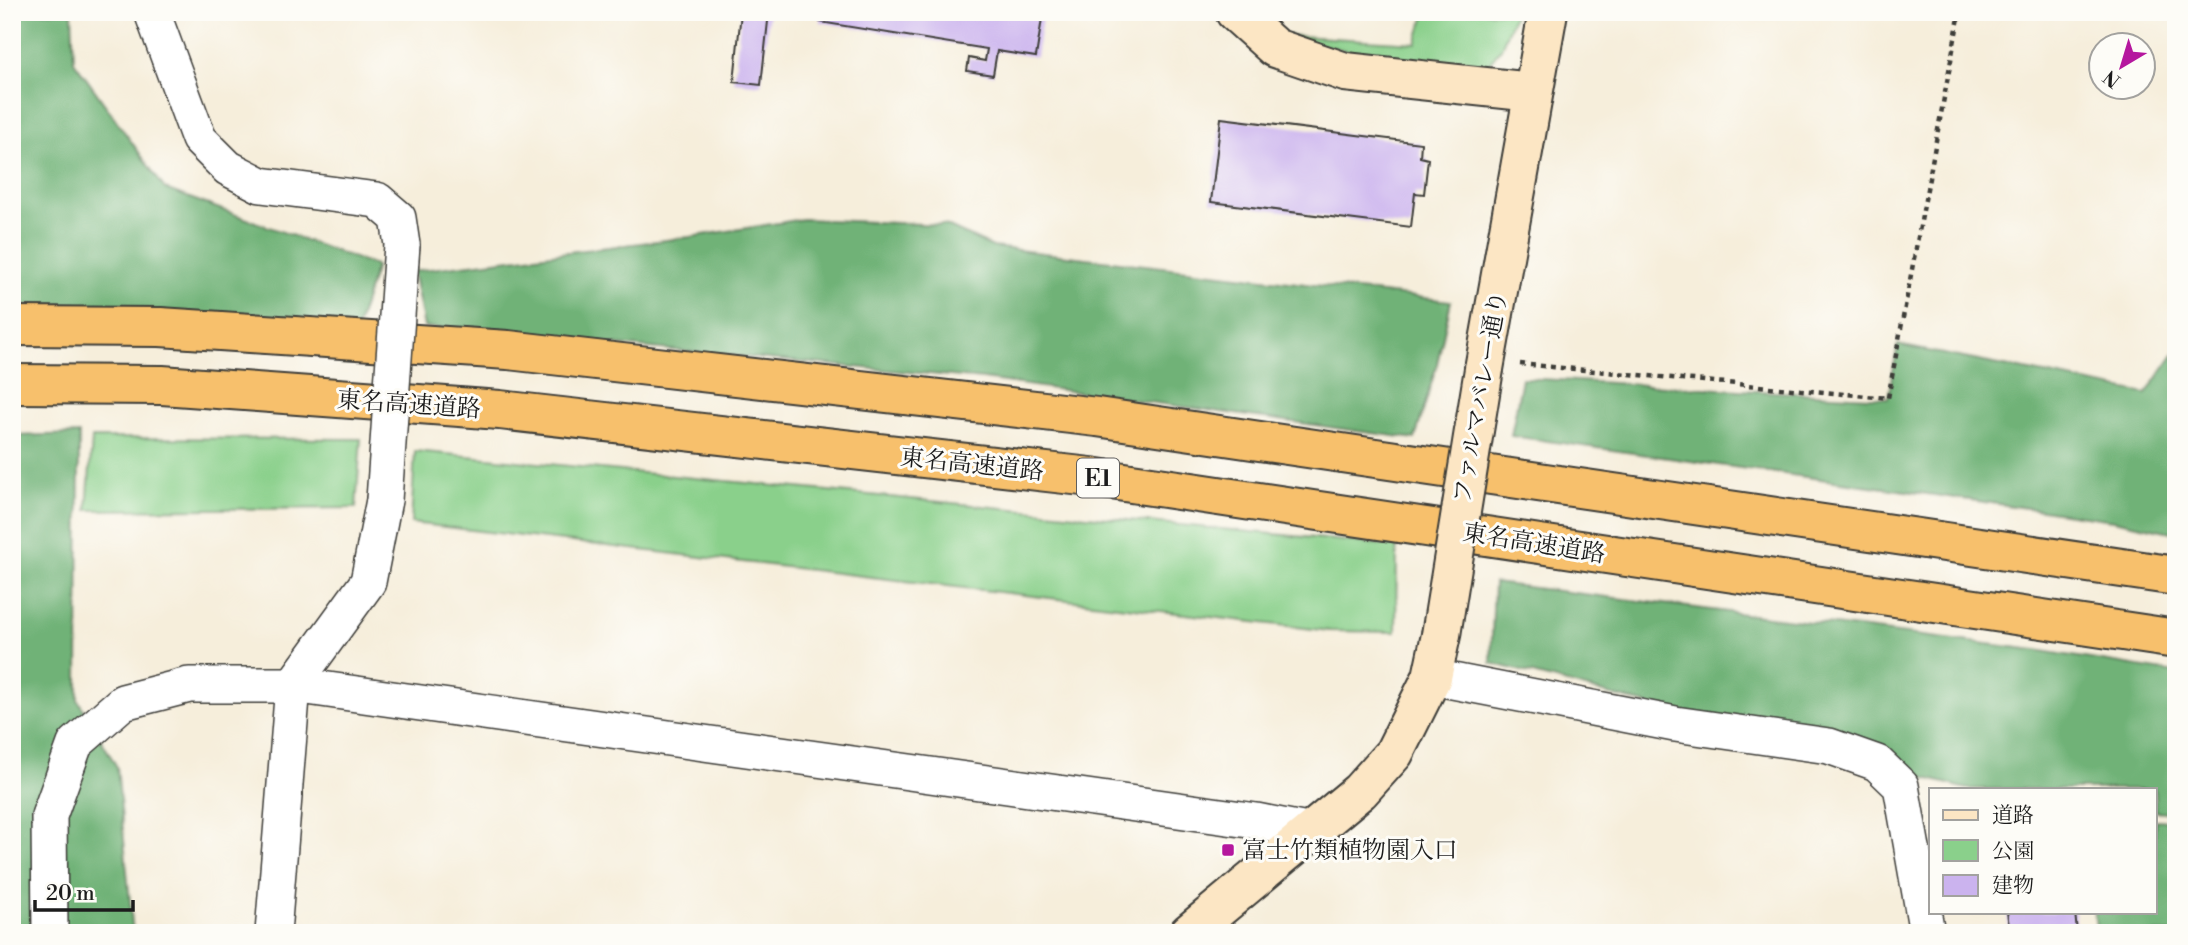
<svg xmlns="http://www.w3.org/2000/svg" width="2188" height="945" font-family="'Libre Bodoni','Noto Serif JP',serif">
	<rect width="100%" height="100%" fill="#fdfcf7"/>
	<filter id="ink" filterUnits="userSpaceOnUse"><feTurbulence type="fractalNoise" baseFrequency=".0143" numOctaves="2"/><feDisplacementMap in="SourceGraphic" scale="14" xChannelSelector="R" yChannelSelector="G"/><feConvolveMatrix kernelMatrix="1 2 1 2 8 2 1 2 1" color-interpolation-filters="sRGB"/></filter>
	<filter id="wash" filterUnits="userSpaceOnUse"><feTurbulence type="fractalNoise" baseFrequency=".00686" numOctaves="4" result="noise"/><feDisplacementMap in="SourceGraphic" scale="28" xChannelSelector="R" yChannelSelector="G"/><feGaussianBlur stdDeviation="1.57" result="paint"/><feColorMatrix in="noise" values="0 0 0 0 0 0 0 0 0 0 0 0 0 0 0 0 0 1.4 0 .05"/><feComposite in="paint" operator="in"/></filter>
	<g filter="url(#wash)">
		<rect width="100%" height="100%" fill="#f6eedb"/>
		<g fill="#8ad08b" stroke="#537654" stroke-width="2">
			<path d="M1426,12h89l-14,36 -26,33 -194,-46 135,8z"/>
			<path d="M92,438l269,1 -5,69 -269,2z"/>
			<path d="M415,451l982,95 -1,86 -66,-1 -919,-108z"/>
		</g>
		<g fill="#6fb277" stroke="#46674a" stroke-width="2">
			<path d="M12,12h60l2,49 91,128 211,77 -20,64 -297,-25h-47z"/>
			<path d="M803,219l142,6 48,22 458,54 -14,63 -22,75 -432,-60 -559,-52 -11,-56 277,-34z"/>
			<path d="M1898,345l248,49 30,-43v182l-63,-13 -602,-84 11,-58 366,20z"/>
			<path d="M79,434l-1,266 39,67 16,166h-121v-497z"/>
			<path d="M1494,583l542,67 140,23v140l-21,-2v-22h-188l-476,-126z"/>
			<path d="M2155,820l21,1v112h-79l-3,-21h61z"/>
		</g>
		<g id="blocks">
			<g fill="#cbb3ee">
				<path d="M741,12h28l-8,73 -27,-3z"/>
				<path d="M821,12h222l-7,45 -39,-6 -4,24 -26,-4 2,-13 16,3 2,-12 -167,-27z"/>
				<path d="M1221,118l200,25 -1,14 8,2 -4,35 -9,-1 -4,34 -200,-25z"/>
				<path d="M2007,912h68l2,21h-67z"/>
			</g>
		</g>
	</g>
	<g filter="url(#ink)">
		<use href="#blocks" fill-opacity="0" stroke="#3d3c39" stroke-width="2"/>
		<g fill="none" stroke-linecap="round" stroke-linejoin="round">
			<defs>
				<g id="street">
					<path d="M152,12l47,127 29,29 33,17 116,15 21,18 4,27"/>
					<path d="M1432,677l243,47 154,22 48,17 24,23 26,147"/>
					<path d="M50,933l-1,-117 26,-72 48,-42 66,-17h104l963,136 56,11"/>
					<path d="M273,933l20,-248 75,-103 16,-82"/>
				</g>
				<g id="secondary">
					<path d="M1235,12l40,36 70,24 188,20"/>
					<path d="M1484,369l64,-357"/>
					<path d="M1189,933l171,-142 34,-38 38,-76 9,-42"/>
				</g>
				<g id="highway">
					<path d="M12,326l148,1 348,23 589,67 1079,159"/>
					<path d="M12,384l150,1 338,25 591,67 1085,162"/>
				</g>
			</defs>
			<use href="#street" stroke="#3d3c39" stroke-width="38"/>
			<use href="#secondary" stroke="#3d3c39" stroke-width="42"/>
			<use href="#highway" stroke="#3d3c39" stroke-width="42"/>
			<path stroke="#3d3c39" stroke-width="4.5" stroke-dasharray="5 5" stroke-linecap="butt" d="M1520,364l368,34 72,-386"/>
			<use href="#street" stroke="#fff" stroke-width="35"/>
			<use href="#secondary" stroke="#fce6c4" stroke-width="38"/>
			<use href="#highway" stroke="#f7c06c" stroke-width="38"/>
			<defs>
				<path id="street-bridge" d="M384,500l18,-255"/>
				<path id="secondary-bridge" d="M1441,635l43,-266"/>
			</defs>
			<use href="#street-bridge" stroke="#3d3c39" stroke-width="38" stroke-linecap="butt"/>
			<use href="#secondary-bridge" stroke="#3d3c39" stroke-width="42" stroke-linecap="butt"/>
			<use href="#street-bridge" stroke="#fff" stroke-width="35"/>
			<use href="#secondary-bridge" stroke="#fce6c4" stroke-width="38"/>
		</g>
	</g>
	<rect fill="#b5179e" stroke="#fdfcf7" stroke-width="2.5" x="1221" y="843" width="14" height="14" rx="3.5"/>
	<g text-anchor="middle" stroke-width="6" stroke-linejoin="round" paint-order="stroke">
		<rect fill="#fdfcf7" stroke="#605f5e" stroke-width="2" x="1077" y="458.5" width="42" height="39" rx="5"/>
		<g font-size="23" font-weight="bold" fill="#1c1c1c">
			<text x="1098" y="486">E1</text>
		</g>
		<g font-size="24" fill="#1c1c1c" stroke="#fdfcf7">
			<text transform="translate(1480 397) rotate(-80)" y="8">ファルマバレー通り</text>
			<text transform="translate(409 404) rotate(4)" y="8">東名高速道路</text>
			<text transform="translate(972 464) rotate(6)" y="8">東名高速道路</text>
			<text transform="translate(1534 543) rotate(9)" y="8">東名高速道路</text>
		</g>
		<g font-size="24" fill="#1c1c1c" stroke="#fdfcf7" text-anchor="start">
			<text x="1242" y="858">富士竹類植物園入口</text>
		</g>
	</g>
	<rect width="2188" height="945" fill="none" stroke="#fdfcf7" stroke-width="42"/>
	<rect x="1929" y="788" width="228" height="126" fill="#fdfcf7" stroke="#a3a29f" stroke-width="2"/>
	<rect x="1943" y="810" width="35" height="10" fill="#fce6c4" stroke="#a3a29f" stroke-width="2"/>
	<text x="1992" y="822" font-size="21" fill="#1c1c1c">道路</text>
	<rect x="1943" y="840" width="35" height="21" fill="#8ad08b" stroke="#a3a29f" stroke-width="2"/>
	<text x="1992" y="858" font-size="21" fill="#1c1c1c">公園</text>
	<rect x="1943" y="875" width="35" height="21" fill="#cbb3ee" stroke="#a3a29f" stroke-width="2"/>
	<text x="1992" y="892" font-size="21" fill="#1c1c1c">建物</text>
	<g transform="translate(2122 66) rotate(218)"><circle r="33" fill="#fdfcf7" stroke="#a3a29f" stroke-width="2"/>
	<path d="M0-5L12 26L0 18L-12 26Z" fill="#b5179e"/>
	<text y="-10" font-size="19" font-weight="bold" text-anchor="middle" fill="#1c1c1c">N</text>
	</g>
	<path d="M35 900v10h98v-10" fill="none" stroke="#1c1c1c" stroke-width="3.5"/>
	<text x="46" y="900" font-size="21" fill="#1c1c1c" stroke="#fdfcf7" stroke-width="5" paint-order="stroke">20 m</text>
</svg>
